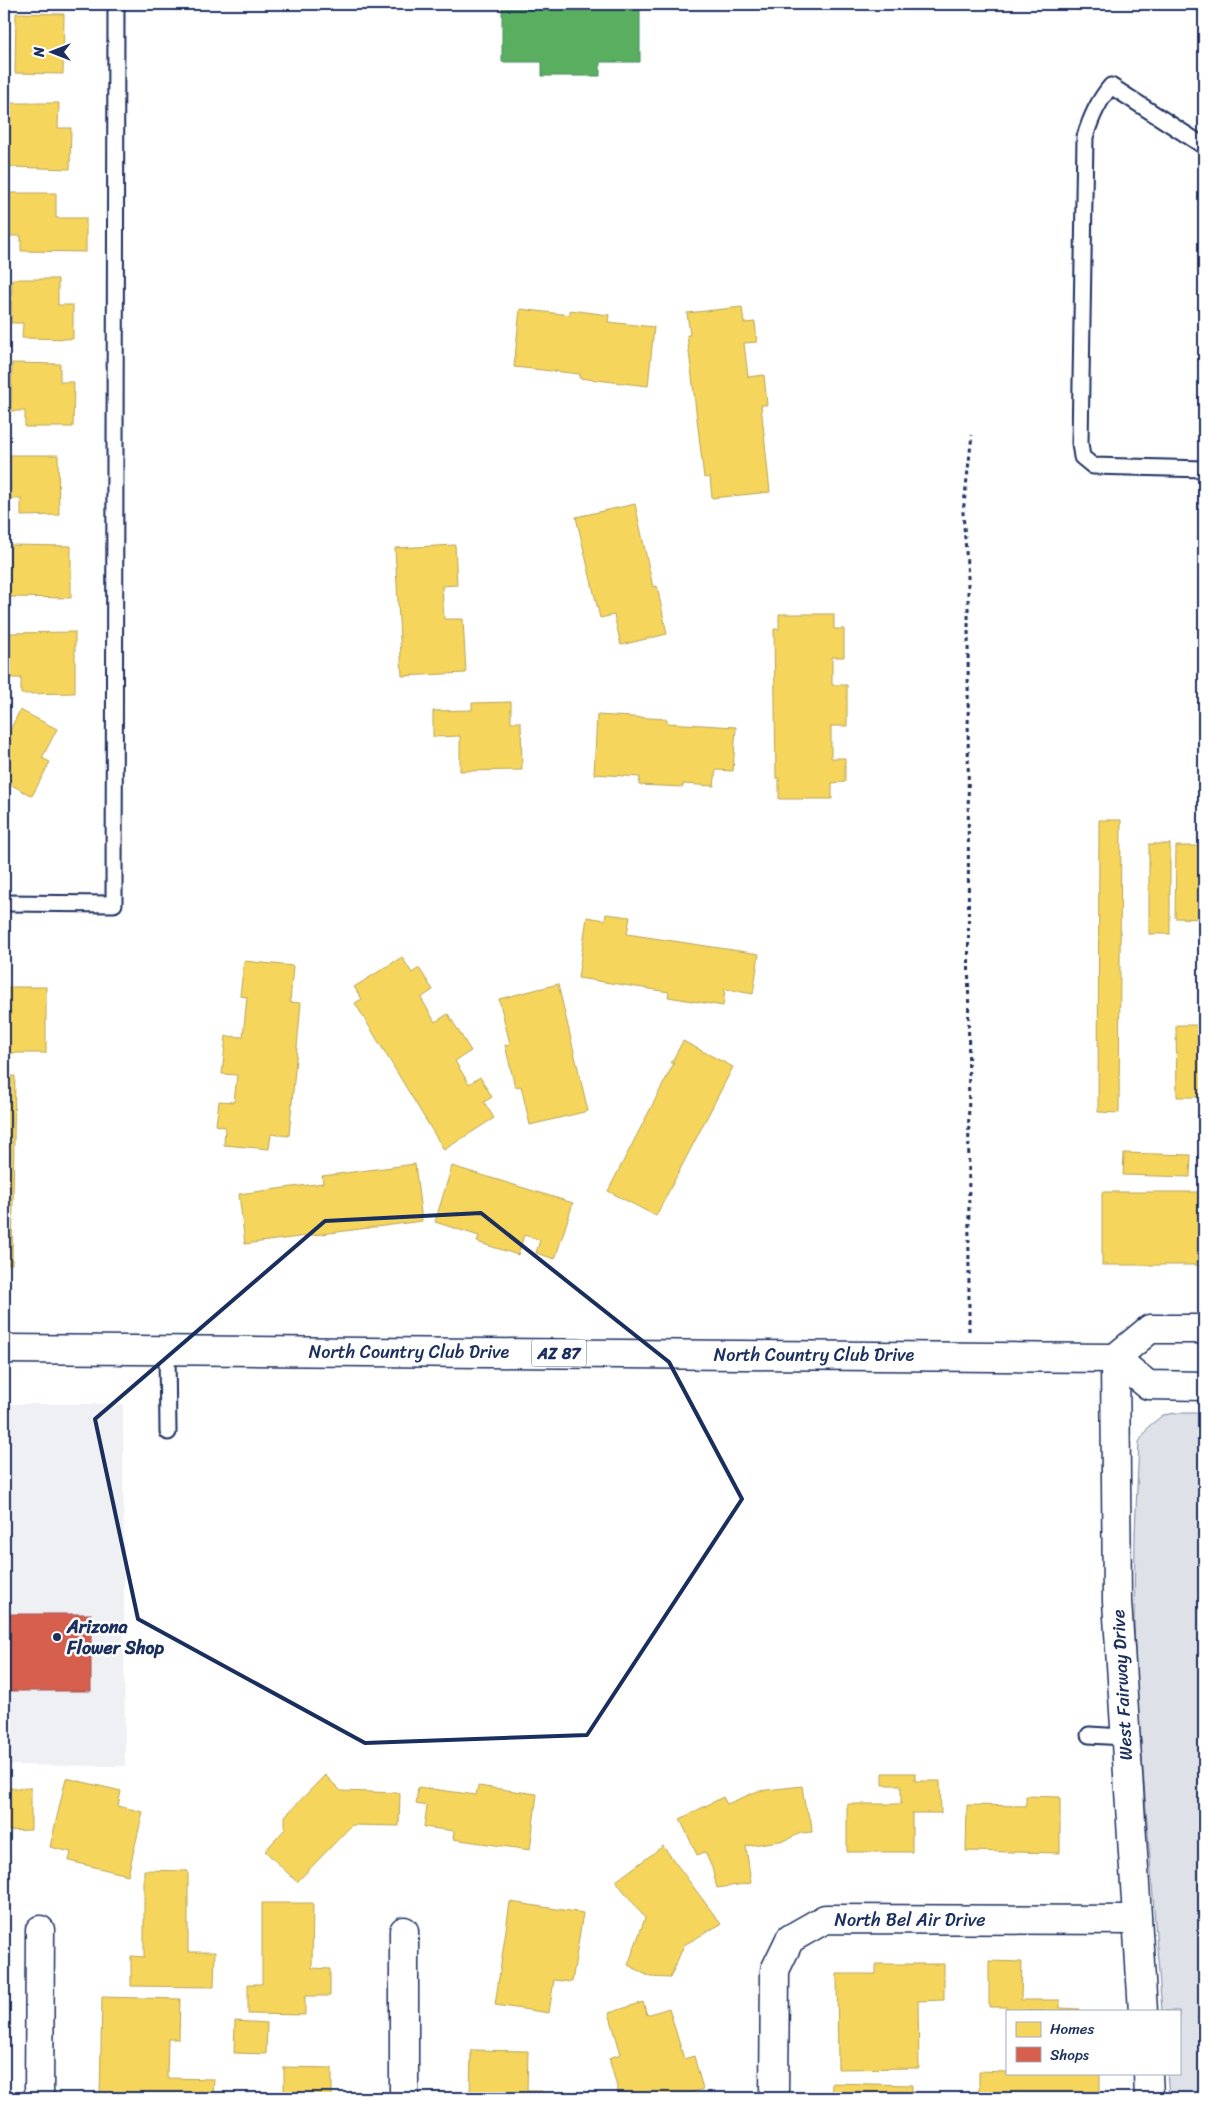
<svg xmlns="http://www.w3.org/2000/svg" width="1208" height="2102" font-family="Sriracha,sans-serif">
	<rect width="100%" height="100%" fill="#fff"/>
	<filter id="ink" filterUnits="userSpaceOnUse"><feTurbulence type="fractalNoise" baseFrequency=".02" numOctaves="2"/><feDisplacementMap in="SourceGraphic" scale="10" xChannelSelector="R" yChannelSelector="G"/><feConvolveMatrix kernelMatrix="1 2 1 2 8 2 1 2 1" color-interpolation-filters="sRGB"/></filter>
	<g filter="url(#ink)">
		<path fill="#eff0f4" d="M4,1404h119l2,362 -121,-1z"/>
		<path fill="#dee1e7" stroke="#7c88a2" d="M1176,1413h28v685h-35l-2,-25h12v-62h-17l-25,-317 -3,-68 1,-94 4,-90 10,-16 14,-11z"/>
		<g fill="#f6d55c" stroke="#b4a35d">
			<path d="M16,13l48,1 -1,60 -48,-1z"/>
			<path d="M10,103h49l-1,25h13l-1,41 -60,-2z"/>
			<path d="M10,193h46v25h30v34l-65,-1v-15h-11z"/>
			<path d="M12,279h46v26h15v34l-51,-1 1,-15h-12z"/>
			<path d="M742,307l2,16 11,-1 2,20 -13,1 4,34 16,-2 3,30h-6l9,87 -58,6 -2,-21 -6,1 -17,-143h3l-3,-22z"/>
			<path d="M520,309l50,6v-5l39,5 -1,7 46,5 -6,59 -69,-8 1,-4 -66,-7z"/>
			<path d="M12,363l48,1v18h14l-1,45h-48v-16h-14z"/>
			<path d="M10,455h48l1,60 -38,1v-17h-10z"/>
			<path d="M635,504l18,83 4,-1 10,48 -46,11 -7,-30 -14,3 -24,-101z"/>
			<path d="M10,545l61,1v52l-62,-1z"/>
			<path d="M455,545l2,40 -15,1 2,33h19l3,54 -64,3 -7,-128z"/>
			<path d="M779,614h55v15h10v28h-12v28h15v41h-16v32h14v24l-13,1v16h-53v-21h-3l-2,-149h5z"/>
			<path d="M75,632v61l-54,1v-16h-11v-45z"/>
			<path d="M511,702v20h10l1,48 -62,1v-35l-27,1v-26l39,-1v-7z"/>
			<path d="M20,710l37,19 -15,29 8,4 -18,34 -28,-15v-39z"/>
			<path d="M597,715l70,4v4l69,4 -3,44 -17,-1 -2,16 -31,-2v3l-44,-2 1,-8 -46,-3z"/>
			<path d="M1099,820h22l-2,293 -21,-1z"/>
			<rect x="1149" y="844" width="21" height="90"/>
			<path d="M1176,846h28v73l-29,-1z"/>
			<path d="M606,914l24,3 -3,17 132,20 -6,40 -28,-5 -2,17 -55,-9 1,-5 -91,-14 9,-61 18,3z"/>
			<path d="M402,957l10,16 7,-5 14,22 -12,8 14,24 13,-8 23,37 -16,10 14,23 11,-7 12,20 -8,5 10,16 -50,32 -89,-147 7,-4 -8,-12z"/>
			<path d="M244,961l49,5 -3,36 11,1 -12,133 -18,-2 -2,15 -45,-4 1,-18 -9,-2 3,-24 15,1 3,-27 -15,-1 4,-38 17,1 4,-40 -7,-1z"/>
			<path d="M558,984l30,127 -58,14 -9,-39 -6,1 -10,-42 5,-1 -11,-45z"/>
			<rect x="4" y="987" width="42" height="66"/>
			<path d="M1176,1025h28v72h-27z"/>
			<path d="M683,1041l50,26 -77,149 -48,-25 66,-128h-3z"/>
			<path d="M4,1076h11l-3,188h-8z"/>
			<path d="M1124,1153l67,2 -1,22 -67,-2z"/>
			<path d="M415,1164l7,57 -177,23 -6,-50 84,-11 -1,-7z"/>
			<path d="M452,1166l121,37 -18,56 -19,-6 4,-13 -16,-5 -6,20 -41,-13 2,-6 -44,-14z"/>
			<rect x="1102" y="1192" width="96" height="73"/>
			<path d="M883,1773h32v8h25l1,32h-29v39h-65v-48h54v-19h-18z"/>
			<path d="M325,1775l16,16 59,2 -1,33 -47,-1 -55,57 -32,-31 20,-22v-13z"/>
			<path d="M66,1778l55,13 -3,15 25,6 -15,63 -59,-14 2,-9 -21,-5z"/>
			<path d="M478,1786l59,8 -7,56 -77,-11 1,-8 -30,-4 3,-21 -11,-2 2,-17 58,8z"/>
			<path d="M802,1786l3,20 6,14 1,12 -11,1 -15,7 -40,6 5,37 -34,5 -5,-20 -7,-16 -8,3 -17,-36 43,-22 4,7 31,-13z"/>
			<path d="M4,1788h27v42l-27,1z"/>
			<path d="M1026,1796l34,1v56l-94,-2 1,-46 59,1z"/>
			<path d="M663,1846l58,78 -37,21 -14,33 -20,-1 -22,-12 17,-47 -29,-37z"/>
			<path d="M144,1870l44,1v81h27l-1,35 -83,-1v-30l13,1z"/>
			<path d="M510,1902l73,11 -11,69 -18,-2 -5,33 -54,-8z"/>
			<path d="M262,1903h51l-1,65 18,1v27h-25v19l-57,-1v-30h14z"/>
			<path d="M989,1961l33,1 -1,38h39v8l19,1v2h-72v-4h-18z"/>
			<path d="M876,1964h68v36l-26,1 1,67 -81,1 -1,-95h39z"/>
			<path d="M102,1997l78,2 -1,40h-11l-1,39 47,1 -1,19h-113z"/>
			<path d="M643,2002l4,13 22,-7 15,51 10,-3 9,33 -32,9h-51l-11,-40 12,-4 -12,-41z"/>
			<path d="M235,2021l32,2 -1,31 -32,-1z"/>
			<path d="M471,2050l57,1 -1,40h15v7h-84h12z"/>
			<path d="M284,2067l48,1v30h-48z"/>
			<path d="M979,2071l28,1v1h93v25h-121z"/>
			<path d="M832,2083l80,2v13h-81z"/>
		</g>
		<rect fill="#d6604d" stroke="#9e5152" x="4" y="1614" width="87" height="77"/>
		<path fill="#5aae61" stroke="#478860" d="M502,4h138v58h-40v14h-58v-14h-40z"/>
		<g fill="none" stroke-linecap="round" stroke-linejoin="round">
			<defs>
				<g id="lane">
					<path d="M1204,146l-93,-60c-13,15 -20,31 -26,51l-5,306 2,14 11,9 111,3"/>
					<path d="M4,903l110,1 2,-900"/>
					<path d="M167,1351l1,81"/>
					<path d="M1089,1735l35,2"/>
				</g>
				<g id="street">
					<path d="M1115,1358l2,243 26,410"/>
					<path d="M1148,2073l1,25"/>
					<path d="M39,2098l1,-168"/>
					<path d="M404,2098v-167"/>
					<path d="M774,2098l1,-128 15,-31 35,-20 312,1"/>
				</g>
				<g id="primary">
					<path d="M4,1349l1111,9 33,27 56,1"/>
					<path d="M1115,1358l35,-29h54"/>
				</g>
			</defs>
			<use href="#lane" stroke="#1b2f5e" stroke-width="19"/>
			<use href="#street" stroke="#1b2f5e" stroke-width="31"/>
			<use href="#primary" stroke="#1b2f5e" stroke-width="31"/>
			<path stroke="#1b2f5e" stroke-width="3" stroke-dasharray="4 4" stroke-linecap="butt" d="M969,1331l-1,-754 -5,-64 9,-78"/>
			<use href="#lane" stroke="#fff" stroke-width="15"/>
			<use href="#street" stroke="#fff" stroke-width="28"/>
			<use href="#primary" stroke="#fff" stroke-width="28"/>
		</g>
	</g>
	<path fill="none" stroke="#1b2f5e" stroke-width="4" stroke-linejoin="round" d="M481,1213l188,149 73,137 -155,236 -222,8 -227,-124 -43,-200 230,-198z"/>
	<circle fill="#1b2f5e" stroke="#fff" stroke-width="2" cx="57" cy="1637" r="5"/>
	<g text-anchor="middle" stroke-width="5" stroke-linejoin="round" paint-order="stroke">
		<rect fill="#fff" stroke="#5f6d8e" stroke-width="1" x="531.5" y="1339.5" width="55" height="27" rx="4"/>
		<g font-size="16" font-weight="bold" fill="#1b2f5e">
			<text x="559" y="1359">AZ 87</text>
		</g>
		<g font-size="18" fill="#1b2f5e" stroke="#fff">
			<text x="409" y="1358">North Country Club Drive</text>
			<text x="814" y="1361">North Country Club Drive</text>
			<text transform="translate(1122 1685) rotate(-93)" y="6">West Fairway Drive</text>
			<text x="910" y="1926">North Bel Air Drive</text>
		</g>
		<g font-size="18" font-weight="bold" fill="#1b2f5e" stroke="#fff" text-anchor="start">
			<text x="67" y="1633">Arizona<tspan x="67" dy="21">Flower Shop</tspan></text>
		</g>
	</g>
	<rect width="1208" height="2102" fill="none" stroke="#fff" stroke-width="20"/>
	<rect x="10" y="10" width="1188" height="2082" fill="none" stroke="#1b2f5e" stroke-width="2" filter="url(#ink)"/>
	<rect x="1006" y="2010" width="175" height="65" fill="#ffffff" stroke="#a4acbf"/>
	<rect x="1016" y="2022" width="25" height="15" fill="#f6d55c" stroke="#a4acbf"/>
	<text x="1050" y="2034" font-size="15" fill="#1b2f5e">Homes</text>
	<rect x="1016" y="2047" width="25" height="15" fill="#d6604d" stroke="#a4acbf"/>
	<text x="1050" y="2060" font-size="15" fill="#1b2f5e">Shops</text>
	<g transform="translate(52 52) rotate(270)" stroke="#ffffff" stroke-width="4" paint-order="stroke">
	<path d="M0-4L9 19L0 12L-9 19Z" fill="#1b2f5e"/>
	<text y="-8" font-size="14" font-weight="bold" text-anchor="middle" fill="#1b2f5e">N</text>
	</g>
</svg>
